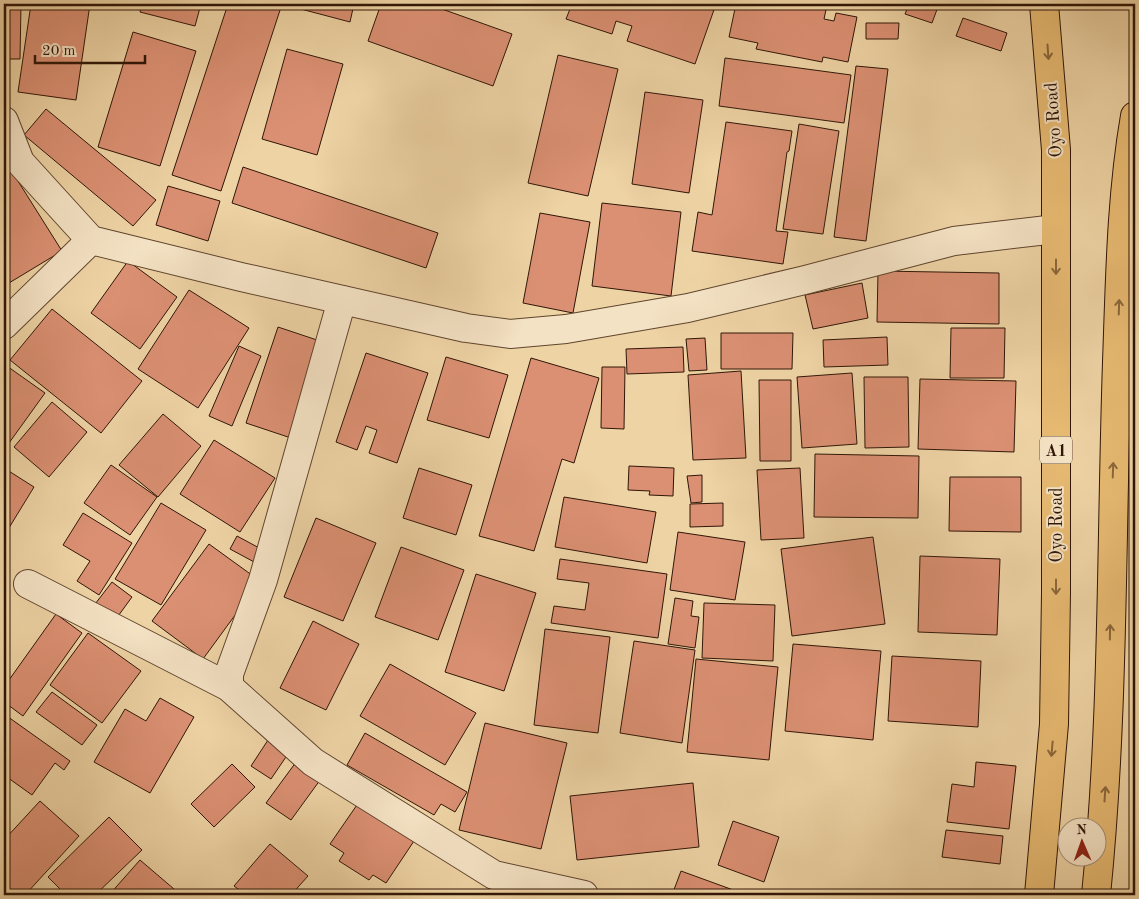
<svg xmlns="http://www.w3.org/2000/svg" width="1139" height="899" font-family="'Old Standard TT',serif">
	<rect width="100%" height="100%" fill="#eed3a4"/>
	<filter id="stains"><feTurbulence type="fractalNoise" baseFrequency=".004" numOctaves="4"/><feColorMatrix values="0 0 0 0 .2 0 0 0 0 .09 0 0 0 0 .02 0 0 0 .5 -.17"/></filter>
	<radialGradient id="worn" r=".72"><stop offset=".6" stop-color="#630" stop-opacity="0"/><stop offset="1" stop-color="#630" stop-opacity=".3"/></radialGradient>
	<g fill="#db9073" stroke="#301607">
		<path d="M8,4h13l-1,55h-14z"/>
		<path d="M31,4h59l-14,96 -58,-8z"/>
		<path d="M142,4h59l-6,22 -55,-14z"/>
		<path d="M228,4h54l-61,187 -49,-16z"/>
		<path d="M298,4h56l-4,18 -53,-14z"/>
		<path d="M381,4h47l84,30 -19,52 -125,-45z"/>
		<path d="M572,4h144l-21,60 -68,-23 5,-15 -16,-5 -4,13 -46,-15z"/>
		<path d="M736,4h85l6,1 -3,14 10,2 2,-8 21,4 -9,45 -25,-5 -1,5 -66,-13 2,-6 -29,-6z"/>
		<path d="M909,4h30l-7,19 -27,-9z"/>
		<path d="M963,18l44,15 -6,18 -45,-15z"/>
		<path d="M866,23h33l-1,16h-32z"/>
		<path d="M133,32l63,19 -36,115 -62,-19z"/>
		<path d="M287,49l56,15 -26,91 -55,-16z"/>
		<path d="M558,55l60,14 -30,127 -60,-13z"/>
		<path d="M725,58l126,17 -7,48 -125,-17z"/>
		<path d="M856,66l32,3 -22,172 -32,-4z"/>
		<path d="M645,92l58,8 -14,93 -57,-9z"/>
		<path d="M46,109l110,91 -23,26 -109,-91z"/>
		<path d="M726,122l66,9 -3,20 -2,1 -11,79 12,1 -5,32 -91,-13 6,-39 14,3z"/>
		<path d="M799,124l40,7 -16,103 -40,-5z"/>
		<path d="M243,167l195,66 -12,35 -194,-65z"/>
		<path d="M11,170l51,81 -58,35v-111z"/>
		<path d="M168,186l52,15 -12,40 -52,-16z"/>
		<path d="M602,203l79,9 -10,84 -79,-10z"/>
		<path d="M540,213l50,9 -17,91 -50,-10z"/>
		<path d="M128,261l49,36 -37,52 -49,-36z"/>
		<path d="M878,271l121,2v51l-122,-2z"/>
		<path d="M862,283l6,35 -55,11 -8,-34z"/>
		<path d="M189,290l60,38 -51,80 -60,-39z"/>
		<path d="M52,309l90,72 -41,52 -91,-73z"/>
		<path d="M278,327l48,16 -32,96 -48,-16z"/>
		<path d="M951,328h54l-1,50h-54z"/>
		<path d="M721,333h72l-1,36h-71z"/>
		<path d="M887,337l1,28 -64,2 -1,-27z"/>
		<path d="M705,338l2,32 -18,1 -3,-32z"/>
		<path d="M239,346l22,10 -29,70 -23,-10z"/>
		<path d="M683,347l1,25 -57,2 -1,-25z"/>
		<path d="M366,353l62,20 -31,90 -28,-10 8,-23 -11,-4 -9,24 -21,-8z"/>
		<path d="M446,357l62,18 -19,63 -62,-18z"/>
		<path d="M531,358l68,20 -25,85 -12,-4 -28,92 -55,-15z"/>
		<path d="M4,364l41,29 -36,50 -5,-3z"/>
		<path d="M602,367h23l-1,62 -23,-1z"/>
		<path d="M741,371l5,87 -53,2 -5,-85z"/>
		<path d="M852,373l5,71 -55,4 -5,-71z"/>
		<path d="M864,377h44l1,70 -44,1z"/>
		<path d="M920,379l96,2 -2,71 -96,-3z"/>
		<path d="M759,380h32v81h-31z"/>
		<path d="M52,402l35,30 -38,45 -35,-30z"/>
		<path d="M163,414l38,32 -43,51 -39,-32z"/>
		<path d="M214,440l61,38 -35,54 -60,-38z"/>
		<path d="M815,454l104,2 -1,62 -104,-1z"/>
		<path d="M111,465l46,32 -27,38 -46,-32z"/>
		<path d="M629,466l45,2 -1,28 -24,-1 1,-4 -22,-1z"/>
		<path d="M4,468l30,19 -30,49z"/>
		<path d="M419,468l53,17 -16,50 -53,-17z"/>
		<path d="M800,468l4,70 -43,2 -4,-70z"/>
		<path d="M702,475v27l-11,1 -4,-27z"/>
		<path d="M950,477h71v55l-72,-1z"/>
		<path d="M564,497l92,15 -9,51 -92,-16z"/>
		<path d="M161,503l45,27 -45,75 -46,-26z"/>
		<path d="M723,503v23l-33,1v-23z"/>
		<path d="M83,513l49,30 -33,52 -22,-14 13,-20 -27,-16z"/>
		<path d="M316,518l60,25 -33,78 -59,-24z"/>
		<path d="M678,532l67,10 -10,58 -65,-10z"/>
		<path d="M237,536l26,14 -7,13 -26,-14z"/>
		<path d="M873,537l12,87 -93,12 -11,-87z"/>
		<path d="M209,544l51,37 -57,78 -51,-38z"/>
		<path d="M401,547l63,23 -26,70 -63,-23z"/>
		<path d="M920,556l80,3 -3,76 -79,-3z"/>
		<path d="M560,559l107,15 -9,64 -107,-15 3,-17 31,4 4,-27 -32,-4z"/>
		<path d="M476,574l60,19 -32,98 -59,-19z"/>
		<path d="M112,582l20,15 -19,26 -21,-15z"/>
		<path d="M675,598l18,3 -2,15 8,1 -4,31 -27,-4z"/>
		<path d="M704,603l71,2 -2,56 -71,-3z"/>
		<path d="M56,614l26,19 -59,83 -19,-14v-15z"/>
		<path d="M313,621l46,23 -33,66 -46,-22z"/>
		<path d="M545,629l65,8 -12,96 -64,-8z"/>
		<path d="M88,633l53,38 -39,52 -52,-38z"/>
		<path d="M634,641l61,9 -13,93 -62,-10z"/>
		<path d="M793,644l88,7 -8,89 -88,-9z"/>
		<path d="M892,656l89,5 -3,66 -90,-6z"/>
		<path d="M696,659l82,8 -9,93 -82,-8z"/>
		<path d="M390,664l86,49 -31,52 -85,-49z"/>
		<path d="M52,692l45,33 -15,20 -46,-33z"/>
		<path d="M160,698l34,19 -44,76 -56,-31 31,-53 21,12z"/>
		<path d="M4,714l66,47 -6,9 -9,-7 -23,32 -28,-20z"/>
		<path d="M485,723l82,20 -26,106 -82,-19z"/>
		<path d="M365,733l102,59 -12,20 -14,-8 -7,11 -87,-50z"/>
		<path d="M270,737l20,14 -19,28 -20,-13z"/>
		<path d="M299,758l24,18 -32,44 -25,-17z"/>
		<path d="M976,762l40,4 -7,63 -62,-7 5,-38 22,3z"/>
		<path d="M232,764l23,23 -41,40 -23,-23z"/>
		<path d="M693,783l6,64 -122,13 -7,-64z"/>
		<path d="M370,786l56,37 -40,60 -13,-8 -4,5 -30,-19 5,-8 -14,-9z"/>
		<path d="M40,801l39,35 -54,59h-21v-55z"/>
		<path d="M109,817l33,33 -47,45h-29l-18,-18z"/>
		<path d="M733,821l46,16 -15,45 -46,-17z"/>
		<path d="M946,830l57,6 -3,28 -58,-7z"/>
		<path d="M270,844l38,32 -17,19h-45l-12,-9z"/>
		<path d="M140,860l41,35h-72z"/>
		<path d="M681,871l66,24h-75z"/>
	</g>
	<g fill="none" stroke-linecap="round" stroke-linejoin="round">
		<defs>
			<g id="street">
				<path d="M4,121l16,41 71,78 150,37 225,51 44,6 56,-5 122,-21 117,-28 149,-39 102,-12"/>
				<path d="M4,325l87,-85"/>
				<path d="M28,584l201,103 84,75 181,113 90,20"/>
				<path d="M229,687v-13l34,-94 79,-280"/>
			</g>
			<g id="highway">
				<path d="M1039,895l15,-171 2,-131v-443l-12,-146"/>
				<path d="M1096,895c18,-177 15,-355 21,-533 3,-82 4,-165 18,-246"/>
			</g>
		</defs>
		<use href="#street" stroke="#60452e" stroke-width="30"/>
		<use href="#highway" stroke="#301607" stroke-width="30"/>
		<use href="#street" stroke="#f4e2c4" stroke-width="28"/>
		<use href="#highway" stroke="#e7ba72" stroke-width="28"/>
	</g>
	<defs><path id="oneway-shaft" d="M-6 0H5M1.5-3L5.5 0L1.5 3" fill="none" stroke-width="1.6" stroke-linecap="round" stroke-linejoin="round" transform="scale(1.25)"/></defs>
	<g stroke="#8c683c">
		<use href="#oneway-shaft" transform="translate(1048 52) rotate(86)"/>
		<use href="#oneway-shaft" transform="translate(1056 267) rotate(90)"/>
		<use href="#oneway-shaft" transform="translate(1119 307) rotate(-88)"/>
		<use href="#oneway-shaft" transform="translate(1113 470) rotate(-88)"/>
		<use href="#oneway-shaft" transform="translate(1056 587) rotate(90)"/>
		<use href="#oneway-shaft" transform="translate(1110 632) rotate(-89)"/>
		<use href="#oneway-shaft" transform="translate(1052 749) rotate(95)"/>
		<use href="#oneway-shaft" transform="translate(1105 794) rotate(-86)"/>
	</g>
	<g text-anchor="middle" stroke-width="4" stroke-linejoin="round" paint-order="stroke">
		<rect fill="#f4e2c4" stroke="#6b5340" stroke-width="1" x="1040" y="436.5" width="32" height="27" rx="4"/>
		<g font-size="16" font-weight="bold" fill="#301607">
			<text x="1056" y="456">A1</text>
		</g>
		<g font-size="18" fill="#301607" stroke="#f4e2c4">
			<text transform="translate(1053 120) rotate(-94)" y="6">Oyo Road</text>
			<text transform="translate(1056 525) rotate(-90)" y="6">Oyo Road</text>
		</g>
	</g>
	<rect width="1139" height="899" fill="none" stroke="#eed3a4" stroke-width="20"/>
	<rect x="5" y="5" width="1129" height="889" fill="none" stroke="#301607" stroke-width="2.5"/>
	<rect x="10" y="10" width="1119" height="879" fill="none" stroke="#301607"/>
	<g transform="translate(1082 842) rotate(358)"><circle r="24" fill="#f4e2c4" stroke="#a69078"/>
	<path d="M0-4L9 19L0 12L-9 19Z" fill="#8f2418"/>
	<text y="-8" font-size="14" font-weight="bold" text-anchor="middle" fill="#301607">N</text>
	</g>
	<path d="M35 55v8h110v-8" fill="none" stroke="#301607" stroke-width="2.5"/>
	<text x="42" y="55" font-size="15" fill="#301607" stroke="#f4e2c4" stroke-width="4" paint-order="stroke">20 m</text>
	<rect width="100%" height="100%" filter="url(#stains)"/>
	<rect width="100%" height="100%" fill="url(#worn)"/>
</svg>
